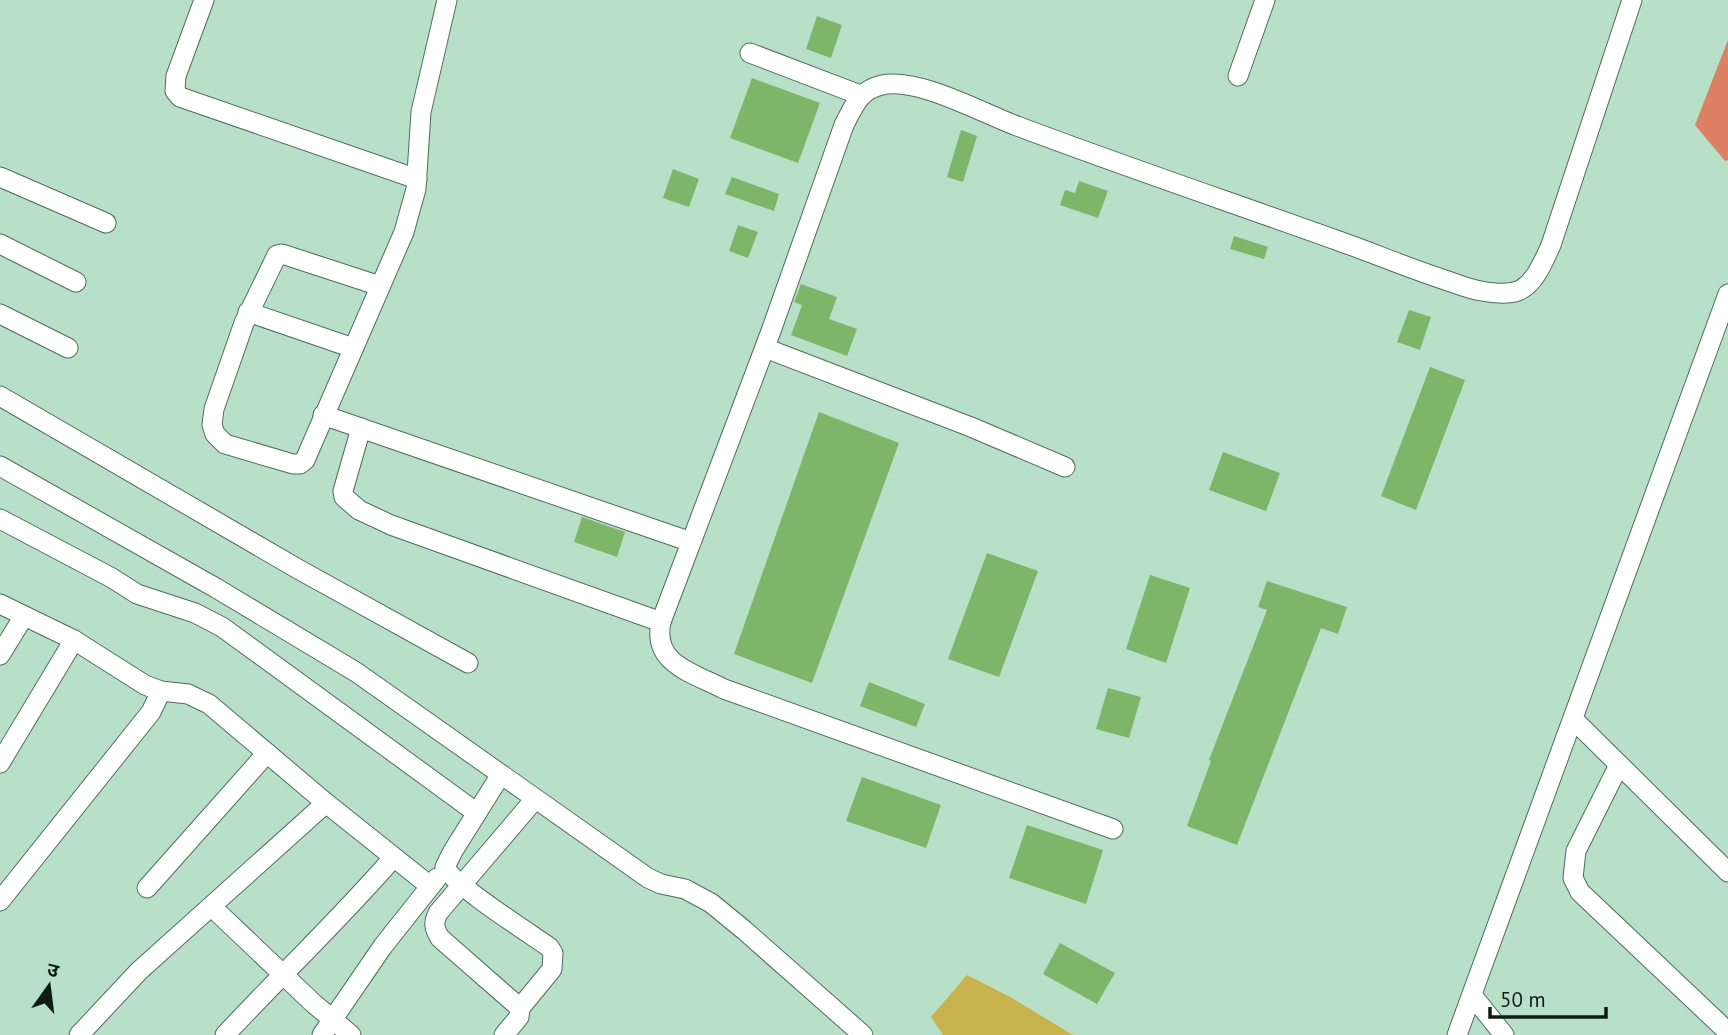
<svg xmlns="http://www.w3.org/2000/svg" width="1728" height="1035" font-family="'PT Sans','Noto Sans Devanagari',sans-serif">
	<rect width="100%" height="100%" fill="#b8dfc7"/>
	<path fill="#dd8064" d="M1728,40v120l-3,1 -30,-36z"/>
	<path fill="#c7b24e" d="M967,975l43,22 63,38h-130l-12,-18z"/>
	<g fill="#7eb669">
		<path d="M817,16l25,9 -11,33 -25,-9z"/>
		<path d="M752,78l68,25 -22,60 -68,-25z"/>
		<path d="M961,130l16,6 -14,46 -16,-5z"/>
		<path d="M673,169l26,10 -10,28 -26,-9z"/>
		<path d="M732,177l47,17 -5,17 -49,-17z"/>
		<path d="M1079,181l29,10 -10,27 -38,-13 5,-15 10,3z"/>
		<path d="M738,225l20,7 -10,26 -19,-7z"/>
		<path d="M1234,236l34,11 -4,12 -34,-10z"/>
		<path d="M801,284l36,13 -8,22 28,10 -10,27 -56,-21 11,-30 -8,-3z"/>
		<path d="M1409,310l22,7 -11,33 -23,-8z"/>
		<path d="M1430,367l35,13 -49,130 -35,-14z"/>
		<path d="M819,412l80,31 -87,240 -78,-29z"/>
		<path d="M1223,452l57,21 -14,38 -57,-21z"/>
		<path d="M582,517l43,15 -8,25 -43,-15z"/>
		<path d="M987,553l51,18 -39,106 -51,-18z"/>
		<path d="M1150,575l40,13 -24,75 -40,-14z"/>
		<path d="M1267,581l80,26 -9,27 -17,-6 -84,217 -50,-19 24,-65 -2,-1 58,-150 -9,-3z"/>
		<path d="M869,682l56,22 -9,23 -56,-21z"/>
		<path d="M1108,688l33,9 -12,41 -33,-9z"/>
		<path d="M862,777l79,28 -15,43 -80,-27z"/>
		<path d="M1027,825l76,25 -17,54 -77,-26z"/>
		<path d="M1060,943l55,30 -18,31 -54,-30z"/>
	</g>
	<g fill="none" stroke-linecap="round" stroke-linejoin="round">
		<defs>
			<g id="minor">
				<path d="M204,0l-28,76 -1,15 5,6 237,82"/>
				<path d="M750,53l110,42"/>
				<path d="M1238,76l27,-76"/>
				<path d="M0,177l106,46"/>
				<path d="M0,244l76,38"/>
				<path d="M380,286l-98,-32 -5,1 -33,68 -30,86 -2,16 3,9 10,10 68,20h7l5,-4 99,-228 12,-43 5,-77 26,-112"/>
				<path d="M248,312l105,36"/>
				<path d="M0,314l68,34"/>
				<path d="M765,348l206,79 94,40"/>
				<path d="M0,396l298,173 170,94"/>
				<path d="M323,415l368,127"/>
				<path d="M361,428l-18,63 1,6 15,13 32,15 270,97"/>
				<path d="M0,466l216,122 140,84 292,206 13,6 24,5 26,14 33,27 119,105"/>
				<path d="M0,519l112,59 25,16 58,19 27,14 255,186"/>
				<path d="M0,604l74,36 71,45 16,6 27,3 21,10 117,99 104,83"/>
				<path d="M0,655l24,-39"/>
				<path d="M1573,719l155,153"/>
				<path d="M0,763l74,-123"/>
				<path d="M1619,765l-43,86 -3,27 7,14 148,140"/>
				<path d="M500,776l-47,75 -8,16c7,17 84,66 104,80l4,6 -1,16 -32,39"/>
				<path d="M1113,829l-389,-140c-31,-16 -72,-25 -63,-67l110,-291 73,-206c10,-19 15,-35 38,-40 36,-8 100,28 135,41 106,40 213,76 319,114 37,13 72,28 109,40 12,4 24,9 36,11 11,2 25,4 37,0 17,-7 26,-31 33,-46l81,-245"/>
				<path d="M147,888l120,-135"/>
				<path d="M0,901l151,-189 10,-21"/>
				<path d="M212,907l101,96 38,32"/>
				<path d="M1472,995l32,40"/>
				<path d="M79,1035l60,-64 187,-168"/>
				<path d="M225,1035c56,-60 114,-115 168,-177"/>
				<path d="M322,1035l61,-89 54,-68"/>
				<path d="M504,1035l15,-18 1,-9 -80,-70c-6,-10 -7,-15 -2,-25l97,-114"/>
				<path d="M1457,1035l271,-741"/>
			</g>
		</defs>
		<use href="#minor" stroke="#4c6f5a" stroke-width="21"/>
		<use href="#minor" stroke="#fff" stroke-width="19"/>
	</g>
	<g transform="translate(49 986) rotate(14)" stroke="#b8dfc7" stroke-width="5" paint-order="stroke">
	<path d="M0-5L12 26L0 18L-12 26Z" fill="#0e1c14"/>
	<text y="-10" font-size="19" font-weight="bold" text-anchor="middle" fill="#0e1c14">उ</text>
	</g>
	<path d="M1490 1007v10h116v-10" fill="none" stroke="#0e1c14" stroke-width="3.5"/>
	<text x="1500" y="1007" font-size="21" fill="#0e1c14" stroke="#b8dfc7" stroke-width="5" paint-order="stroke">50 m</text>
</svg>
